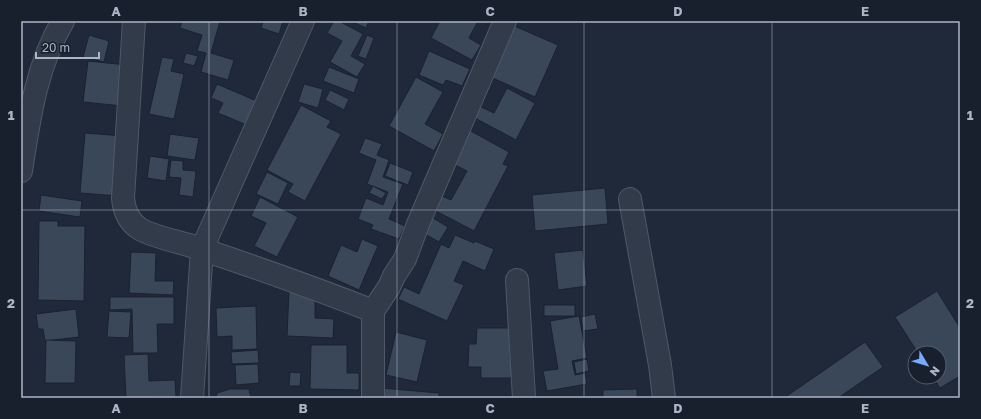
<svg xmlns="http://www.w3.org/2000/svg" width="981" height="419" font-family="'Golos Text',sans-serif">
	<rect width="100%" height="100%" fill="#1f2939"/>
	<g fill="#3a4759" stroke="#1a2230">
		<path d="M182,21h38l-9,32 23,7 -6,20 -27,-8 5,-19 -9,-2 5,-16 -22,-7z"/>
		<path d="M263,21h27l-1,2 -6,-2 -4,13 -18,-6z"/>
		<path d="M334,21h5l24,13 -12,22 14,8 -8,13 -27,-15 12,-21 -15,-8z"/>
		<path d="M351,21h18l-3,7z"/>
		<path d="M440,21h38l-9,17 12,7 -9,15 -41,-22z"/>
		<path d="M512,25l46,20 -23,52 -49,-22z"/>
		<path d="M89,35l20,6 -5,21 -21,-5z"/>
		<path d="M367,35l7,3 -8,21 -8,-3z"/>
		<path d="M429,51l41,18 -8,17 -16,-6 -3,5 -24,-10z"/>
		<path d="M186,53l12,3 -4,10 -11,-3z"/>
		<path d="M162,57l12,2 -3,12 13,3 -10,45 -25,-5z"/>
		<path d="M88,61l39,4 -4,41 -40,-4z"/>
		<path d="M329,67l30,12 -5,14 -31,-12z"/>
		<path d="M416,77l27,15 -18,32 18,10 -9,17 -45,-25z"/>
		<path d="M217,84l42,18 -10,24 -31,-13 5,-10 -12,-5z"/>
		<path d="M304,84l19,5 -5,19 -20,-6z"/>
		<path d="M507,88l28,15 -19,37 -43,-23 6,-11 15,7z"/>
		<path d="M330,90l19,9 -5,11 -19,-10z"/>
		<path d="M301,105l30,16 -4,6 14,7 -36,67 -17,-9 5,-8 -26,-14z"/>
		<path d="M469,130l40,22 -6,12 5,2 -34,65 -40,-21 8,-14 9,4 16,-29 -16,-8z"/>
		<path d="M85,133l38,3 -4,60 -39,-3z"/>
		<path d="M170,134l29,4 -4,22 -28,-4z"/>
		<path d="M365,138l17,6 -5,11 12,5 -6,17 20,7 -14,35 16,7 -6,13 -28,-10 2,-4 -15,-6 8,-21 17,7 5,-13 -21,-8 9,-24 -17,-7z"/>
		<path d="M150,156l19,3 -3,22 -19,-3z"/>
		<path d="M171,160l12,1v9l13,1 -3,26 -14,-2 2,-17 -12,-1z"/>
		<path d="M390,163l23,9 -5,13 -23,-9z"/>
		<path d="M267,172l21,11 -10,21 -22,-10z"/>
		<path d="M373,186l13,7 -4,6 -13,-6z"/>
		<path d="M605,188l3,36 -73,7 -3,-36z"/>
		<path d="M41,195l41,6 -2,16 -41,-6z"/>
		<path d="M260,197l38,20 -21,40 -23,-11 12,-23 -15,-7z"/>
		<path d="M433,218l15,9 -9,15 -14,-8z"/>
		<path d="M39,221h19v5h27l-1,75 -46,-1z"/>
		<path d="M455,235l19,8 1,-2 19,8 -9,22 -22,-10 -9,20 10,4 -17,36 -49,-22 6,-12 15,7 22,-50 8,4z"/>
		<path d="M362,239l16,7 -19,44 -31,-14 13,-31 16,7z"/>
		<path d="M583,250l4,36 -29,4 -4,-37z"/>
		<path d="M131,252l25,1 -1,28h19l-1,14 -44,-2z"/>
		<path d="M289,291l26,1v26l19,1 -1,19 -46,-2z"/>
		<path d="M937,291l23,37v48l-20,12 -7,-11h6v-24h-21l-23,-36z"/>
		<path d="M110,297h64v27h-17l1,29h-25l-1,-44 -22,1z"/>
		<rect x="544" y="305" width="31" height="11"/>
		<path d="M256,306l1,43 -25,1v-14l-15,1 -1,-29z"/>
		<path d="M76,309l3,28 -34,4 -2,-12h-5l-2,-15z"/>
		<path d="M109,311l22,1 -2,26 -22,-1z"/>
		<path d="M595,314l3,15 -15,2 -2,-14z"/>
		<path d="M579,316l8,42 -15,3 3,14 10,-2 2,11 -40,7 -4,-20 15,-2 -8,-48z"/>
		<path d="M477,328h33v31h10v19h-39v-11h-13l1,-23h7z"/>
		<path d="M396,332l31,8 -10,42 -31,-7z"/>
		<path d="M46,340l30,1 -1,42h-30z"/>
		<path d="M865,342l18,25 -45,31h-54z"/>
		<path d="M311,345h36v28h12v17l-49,-1z"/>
		<path d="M258,350l1,13 -27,1 -1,-12z"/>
		<path d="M148,354l1,27 26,-1 1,17 -50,1 -2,-43z"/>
		<path d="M587,359l2,12 -13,3 -2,-12z"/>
		<path d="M258,364l1,19 -23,2 -1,-20z"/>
		<path d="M290,372l11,1 -1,13h-11z"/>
		<path d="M381,388l58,5v5h-59z"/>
		<path d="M230,389h19l2,9h-35l1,-5z"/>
		<path d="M637,389v9h-34v-8z"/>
	</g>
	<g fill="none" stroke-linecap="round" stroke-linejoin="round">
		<defs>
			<g id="minor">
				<path d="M134,21l-11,177c1,13 6,24 17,31 15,9 46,14 64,21 57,19 113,39 169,61"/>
				<path d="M21,171c8,-51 15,-105 42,-150"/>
				<path d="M630,199l30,166 4,33"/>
				<path d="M517,280l7,118"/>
				<path d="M192,398l10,-149 101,-228"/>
				<path d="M373,398v-87l16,-24 5,-11 11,-17 13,-35 87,-203"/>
			</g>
		</defs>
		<use href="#minor" stroke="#505867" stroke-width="24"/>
		<use href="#minor" stroke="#323b49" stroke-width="22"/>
	</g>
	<path fill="none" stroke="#acb5c6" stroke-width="1" stroke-opacity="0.55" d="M209,21v377M397,21v377M584,21v377M772,21v377M21,210h939"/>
	<rect width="981" height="419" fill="none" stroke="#18202e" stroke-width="44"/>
	<g transform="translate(927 365) rotate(128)"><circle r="19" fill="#18202e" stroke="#535c6b"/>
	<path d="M0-3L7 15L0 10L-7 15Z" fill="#79a8ff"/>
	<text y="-6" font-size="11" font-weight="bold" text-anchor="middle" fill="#acb5c6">N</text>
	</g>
	<path d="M36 52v6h63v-6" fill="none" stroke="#acb5c6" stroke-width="2"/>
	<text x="42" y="52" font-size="12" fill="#acb5c6" stroke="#18202e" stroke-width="3" paint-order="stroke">20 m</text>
	<rect x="22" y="22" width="937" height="375" fill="none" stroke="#acb5c6" stroke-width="1.5"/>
	<g font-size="13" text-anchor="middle" font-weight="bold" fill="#acb5c6">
		<text x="116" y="16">A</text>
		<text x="303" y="16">B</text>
		<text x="490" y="16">C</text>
		<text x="678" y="16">D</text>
		<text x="865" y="16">E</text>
		<text x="11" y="120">1</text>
		<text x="970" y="120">1</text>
		<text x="11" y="308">2</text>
		<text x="970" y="308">2</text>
		<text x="116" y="413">A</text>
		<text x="303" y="413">B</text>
		<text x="490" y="413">C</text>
		<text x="678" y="413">D</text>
		<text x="865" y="413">E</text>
	</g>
</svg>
